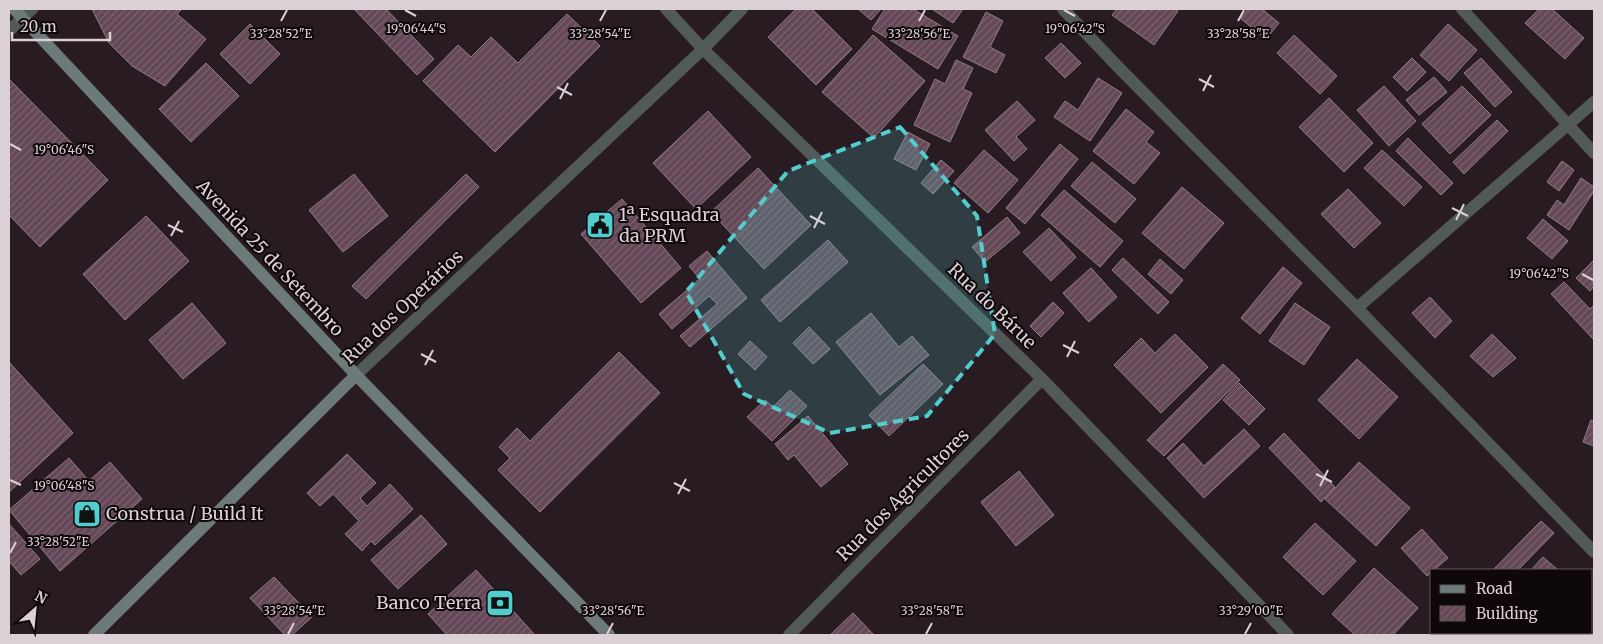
<svg xmlns="http://www.w3.org/2000/svg" width="1603" height="644" font-family="Merriweather,serif">
	<defs>
		<pattern id="building-hatch" width="6" height="6" patternUnits="userSpaceOnUse" patternTransform="scale(1.25)"><rect width="6" height="6" fill="#654857"/><path d="M-1 1l2-2M0 6l6-6M5 7l2-2" fill="none" stroke="#7a616e"/></pattern>
	</defs>
	<rect width="100%" height="100%" fill="#291b22"/>
	<g fill="url(#building-hatch)" stroke="#907e87">
		<path d="M92,9h90l-5,5 29,25 -41,47 -33,-20 -23,-23z"/>
		<path d="M354,9h32l48,50 -17,16z"/>
		<path d="M796,9h16l40,40 -36,36 -48,-48z"/>
		<path d="M858,9h23l-10,11z"/>
		<path d="M885,9h28l45,27 -20,33 -66,-40z"/>
		<path d="M932,9h31l-10,14z"/>
		<path d="M1117,9h58l3,2 -24,34 -42,-30z"/>
		<path d="M1248,9h14l17,14 -13,16 -26,-21z"/>
		<path d="M1539,9h13l32,29 -19,21 -40,-36z"/>
		<path d="M986,12l17,9 -13,26 15,8 -9,18 -33,-16z"/>
		<path d="M567,14l33,32 -105,106 -72,-71 35,-36 13,12 20,-20 27,26z"/>
		<path d="M250,24l30,30 -30,30 -30,-30z"/>
		<path d="M1448,24l29,26 -28,31 -29,-26z"/>
		<path d="M873,35l52,46 -51,57 -52,-46z"/>
		<path d="M1294,35l43,41 -17,18 -43,-41z"/>
		<path d="M1061,43l20,20 -16,15 -20,-20z"/>
		<path d="M1412,58l14,14 -19,19 -14,-14z"/>
		<path d="M1481,58l31,34 -17,15 -31,-34z"/>
		<path d="M956,60l17,8 -10,21 9,4 -22,49 -36,-17 21,-46 10,5z"/>
		<path d="M206,63l33,33 -48,46 -32,-33z"/>
		<path d="M1434,77l13,15 -28,23 -13,-15z"/>
		<path d="M1098,78l24,15 -32,48 -36,-24 11,-16 13,9z"/>
		<path d="M9,79l99,101 -68,67 -31,-32z"/>
		<path d="M1384,86l32,35 -27,25 -32,-36z"/>
		<path d="M1462,86l29,29 -41,39 -28,-30z"/>
		<path d="M1329,98l44,45 -29,29 -45,-45z"/>
		<path d="M1017,101l18,19 -19,17 11,12 -13,12 -29,-31z"/>
		<path d="M1126,109l28,23 -8,10 14,11 -26,31 -41,-33z"/>
		<path d="M708,111l43,46 -55,52 -43,-46z"/>
		<path d="M1497,120l11,11 -44,43 -11,-12z"/>
		<path d="M908,132l22,12 -14,26 -22,-11z"/>
		<path d="M1408,138l45,45 -12,12 -45,-44z"/>
		<path d="M1060,144l18,15 -53,65 -19,-16z"/>
		<path d="M984,150l34,30 -30,33 -34,-30z"/>
		<path d="M1382,150l40,37 -18,19 -40,-38z"/>
		<path d="M941,160l13,11 -21,23 -12,-11z"/>
		<path d="M1562,161l12,9 -15,21 -12,-9z"/>
		<path d="M1092,162l44,37 -21,24 -44,-37z"/>
		<path d="M758,168l53,57 -47,44 -53,-57z"/>
		<path d="M354,174l34,42 -45,36 -34,-42z"/>
		<path d="M466,174l13,13 -113,112 -14,-13z"/>
		<path d="M1581,178l13,9v4l-25,39 -22,-15 10,-15 7,5z"/>
		<path d="M1182,187l42,36 -40,46 -42,-36z"/>
		<path d="M1348,189l33,34 -27,25 -33,-34z"/>
		<path d="M1064,190l59,51 -23,26 -59,-52z"/>
		<path d="M622,199l59,69 -40,35 -60,-69z"/>
		<path d="M146,216l43,45 -64,59 -42,-46z"/>
		<path d="M1007,217l13,16 -35,29 -13,-15z"/>
		<path d="M1543,219l25,22 -16,18 -25,-21z"/>
		<path d="M1049,228l27,29 -25,24 -28,-29z"/>
		<path d="M828,240l20,22 -68,60 -19,-22z"/>
		<path d="M707,251l40,47 -57,49 -10,-11 37,-32 -8,-8 -37,33 -13,-15 41,-35 -11,-13z"/>
		<path d="M1123,258l46,44 -11,12 -46,-44z"/>
		<path d="M1160,259l23,21 -12,14 -23,-20z"/>
		<path d="M1594,260v26l-4,5 -14,-13z"/>
		<path d="M1283,267l19,16 -42,51 -19,-16z"/>
		<path d="M1091,268l26,29 -28,25 -26,-29z"/>
		<path d="M1564,282l26,27 4,-4v35l-43,-46z"/>
		<path d="M1430,297l22,24 -17,17 -23,-25z"/>
		<path d="M1053,302l11,11 -23,24 -11,-11z"/>
		<path d="M192,303l34,40 -43,36 -34,-39z"/>
		<path d="M1295,303l35,24 -26,38 -35,-24z"/>
		<path d="M871,313l28,34 13,-11 17,19 -49,40 -44,-53z"/>
		<path d="M809,327l21,22 -17,15 -20,-21z"/>
		<path d="M1175,334l33,33 -47,46 -47,-48 27,-27 14,15z"/>
		<path d="M1492,334l24,24 -23,19 -23,-21z"/>
		<path d="M750,341l17,16 -12,13 -17,-16z"/>
		<path d="M619,352l41,41 -120,119 -42,-42 12,-12 -11,-11 18,-19 13,13z"/>
		<path d="M1357,359l41,38 -39,42 -41,-39z"/>
		<path d="M9,362l64,71 -64,59z"/>
		<path d="M923,364l20,20 -54,52 -20,-21z"/>
		<path d="M1223,364l17,16 -76,76 -17,-16z"/>
		<path d="M1239,383l26,26 -16,16 -26,-25z"/>
		<path d="M790,390l17,16 -35,35 -25,-24 18,-17 8,7z"/>
		<path d="M808,416l40,48 -27,23 -27,-32 -6,5 -13,-16z"/>
		<path d="M1591,420l3,1v25l-11,-4z"/>
		<path d="M1244,429l16,17 -56,52 -37,-40 16,-15 21,23z"/>
		<path d="M1284,433l51,54 -14,15 -52,-54z"/>
		<path d="M347,454l29,29 -16,15 7,8 23,-22 23,25 -38,36 -4,-4 -9,10 -17,-17 14,-13 -26,-27 -13,12 -13,-13z"/>
		<path d="M69,458l20,23 21,-19 32,37 -82,72 -51,-61z"/>
		<path d="M1359,462l51,46 -34,38 -51,-47z"/>
		<path d="M1019,471l35,44 -38,31 -35,-44z"/>
		<path d="M421,515l26,29 -49,45 -27,-29z"/>
		<path d="M1541,521l13,12 -36,37h-25z"/>
		<path d="M1315,523l41,38 -33,34 -40,-38z"/>
		<path d="M9,524l31,35 -19,16 -12,-14z"/>
		<path d="M1422,529l26,29 -21,18 -26,-28z"/>
		<path d="M1543,557l15,13h-27z"/>
		<path d="M1374,568l44,40 -25,27h-38l-23,-21z"/>
		<path d="M476,570l59,65h-88l-19,-21z"/>
		<path d="M274,577l38,40 -20,18h-7l-35,-37z"/>
		<path d="M853,613l21,22h-44z"/>
		<path d="M1433,633h21l3,2h-27z"/>
		<path d="M1470,633h40l3,2h-40z"/>
	</g>
	<g fill="none" stroke-linecap="round" stroke-linejoin="round">
		<g stroke="#515a59" stroke-width="12">
			<path d="M666,9l37,40 339,330 246,256"/>
			<path d="M1063,9l59,62 235,237 237,244"/>
			<path d="M1462,9l132,144"/>
			<path d="M9,31l23,-22"/>
			<path d="M1357,308l237,-206"/>
			<path d="M356,375l347,-326 39,-40"/>
			<path d="M789,635l253,-256"/>
		</g>
		<g stroke="#6c7a7a" stroke-width="12">
			<path d="M14,9l342,366 253,260"/>
			<path d="M94,635l262,-260"/>
		</g>
	</g>
	<path fill="#52cdcd" fill-opacity="0.2" stroke="#52cdcd" stroke-width="4" stroke-dasharray="10 6" stroke-linejoin="round" d="M900,127l77,89 18,118 -68,82 -97,17 -86,-39 -58,-102 102,-121z"/>
	<path fill="none" stroke="#dad0d5" stroke-width="2" d="M405,10l11,6M1064,10l11,6M281,21l6,-11M600,21l6,-11M919,21l6,-11M1238,21l6,-11M1199,79l15,8M557,87l15,8M1203,91l8,-16M560,99l8,-16M10,144l11,6M1452,208l16,8M810,216l15,8M1456,220l8,-16M168,225l15,7M814,228l8,-16M171,236l8,-15M1582,274l11,6M1063,345l16,8M421,354l15,8M1067,357l8,-16M425,365l8,-15M1316,474l16,8M10,480l11,5M674,483l16,8M1320,486l8,-16M678,494l8,-15M10,553l6,-11M288,634l6,-11M607,634l6,-11M926,634l6,-11M1245,634l6,-11"/>
	<defs>
		<symbol id="civic-square" viewBox="-11 -11 22 22"><rect x="-9" y="-9" width="18" height="18" rx="4" fill="#52cdcd" stroke="#0e080b"/><path d="M-.6-6.5H3V-4.5H.6V-3L4-1V1h2V6H-6V1h2V-1L-.6-3ZM-1.2 2.5V6h2.4V2.5Z" fill="#111"/></symbol>
		<symbol id="shop-square" viewBox="-11 -11 22 22"><rect x="-9" y="-9" width="18" height="18" rx="4" fill="#52cdcd" stroke="#0e080b"/><path d="M-5-2.5h2.3a2.7 3.5 0 0 1 5.4 0H5L5.5 6h-11ZM-1.5-2.5h3a1.5 2.3 0 0 0-3 0Z" fill="#111"/></symbol>
		<symbol id="bank-square" viewBox="-11 -11 22 22"><rect x="-9" y="-9" width="18" height="18" rx="4" fill="#52cdcd" stroke="#0e080b"/><path d="M-6-4H6V4H-6ZM0-2.3a2.3 2.3 0 1 0 0 4.6a2.3 2.3 0 1 0 0-4.6Z" fill="#111"/></symbol>
	</defs>
	<g fill-rule="evenodd">
		<use href="#civic-square" x="584" y="209" width="32" height="32"/>
		<use href="#shop-square" x="71" y="498" width="32" height="32"/>
		<use href="#bank-square" x="484" y="587" width="32" height="32"/>
	</g>
	<g text-anchor="middle" stroke-width="4" stroke-linejoin="round" paint-order="stroke">
		<g font-size="18" fill="#dad0d5" stroke="#0e080b" text-anchor="start">
			<text x="619" y="221">1ª Esquadra<tspan x="619" dy="21">da PRM</tspan></text>
			<text x="106" y="520">Construa / Build It</text>
			<text x="481" y="609" text-anchor="end">Banco Terra</text>
		</g>
		<g font-size="18" fill="#dad0d5" stroke="#0e080b">
			<text transform="translate(270 258) rotate(47)" y="6">Avenida 25 de Setembro</text>
			<text transform="translate(992 306) rotate(44)" y="6">Rua do Bárue</text>
			<text transform="translate(403 307) rotate(-43)" y="6">Rua dos Operários</text>
			<text transform="translate(903 495) rotate(-45)" y="6">Rua dos Agricultores</text>
		</g>
	</g>
	<g font-size="12" text-anchor="middle" fill="#dad0d5" stroke="#0e080b" stroke-width="4" stroke-linejoin="round" paint-order="stroke">
		<text x="416" y="33">19°06'44"S</text>
		<text x="1075" y="33">19°06'42"S</text>
		<text x="281" y="38">33°28'52"E</text>
		<text x="600" y="38">33°28'54"E</text>
		<text x="919" y="38">33°28'56"E</text>
		<text x="1238" y="38">33°28'58"E</text>
		<text x="64" y="154">19°06'46"S</text>
		<text x="1539" y="278">19°06'42"S</text>
		<text x="64" y="490">19°06'48"S</text>
		<text x="58" y="546">33°28'52"E</text>
		<text x="294" y="615">33°28'54"E</text>
		<text x="613" y="615">33°28'56"E</text>
		<text x="932" y="615">33°28'58"E</text>
		<text x="1251" y="615">33°29'00"E</text>
	</g>
	<rect width="1603" height="644" fill="none" stroke="#dad0d5" stroke-width="20"/>
	<rect x="1430" y="569" width="162" height="65" fill="#0e080b" stroke="#60585c"/>
	<rect x="1440" y="585" width="25" height="8" fill="#6c7a7a" stroke="#60585c"/>
	<text x="1476" y="594" font-size="15" fill="#dad0d5">Road</text>
	<rect x="1440" y="606" width="25" height="15" fill="url(#building-hatch)" stroke="#60585c"/>
	<text x="1476" y="619" font-size="15" fill="#dad0d5">Building</text>
	<g transform="translate(35 609) rotate(27)" stroke="#0e080b" stroke-width="4" paint-order="stroke">
	<path d="M0-4L9 19L0 12L-9 19Z" fill="#dad0d5"/>
	<text y="-8" font-size="14" font-weight="bold" text-anchor="middle" fill="#dad0d5">N</text>
	</g>
	<path d="M12 32v8h98v-8" fill="none" stroke="#dad0d5" stroke-width="2.5"/>
	<text x="20" y="32" font-size="15" fill="#dad0d5" stroke="#0e080b" stroke-width="4" paint-order="stroke">20 m</text>
</svg>
